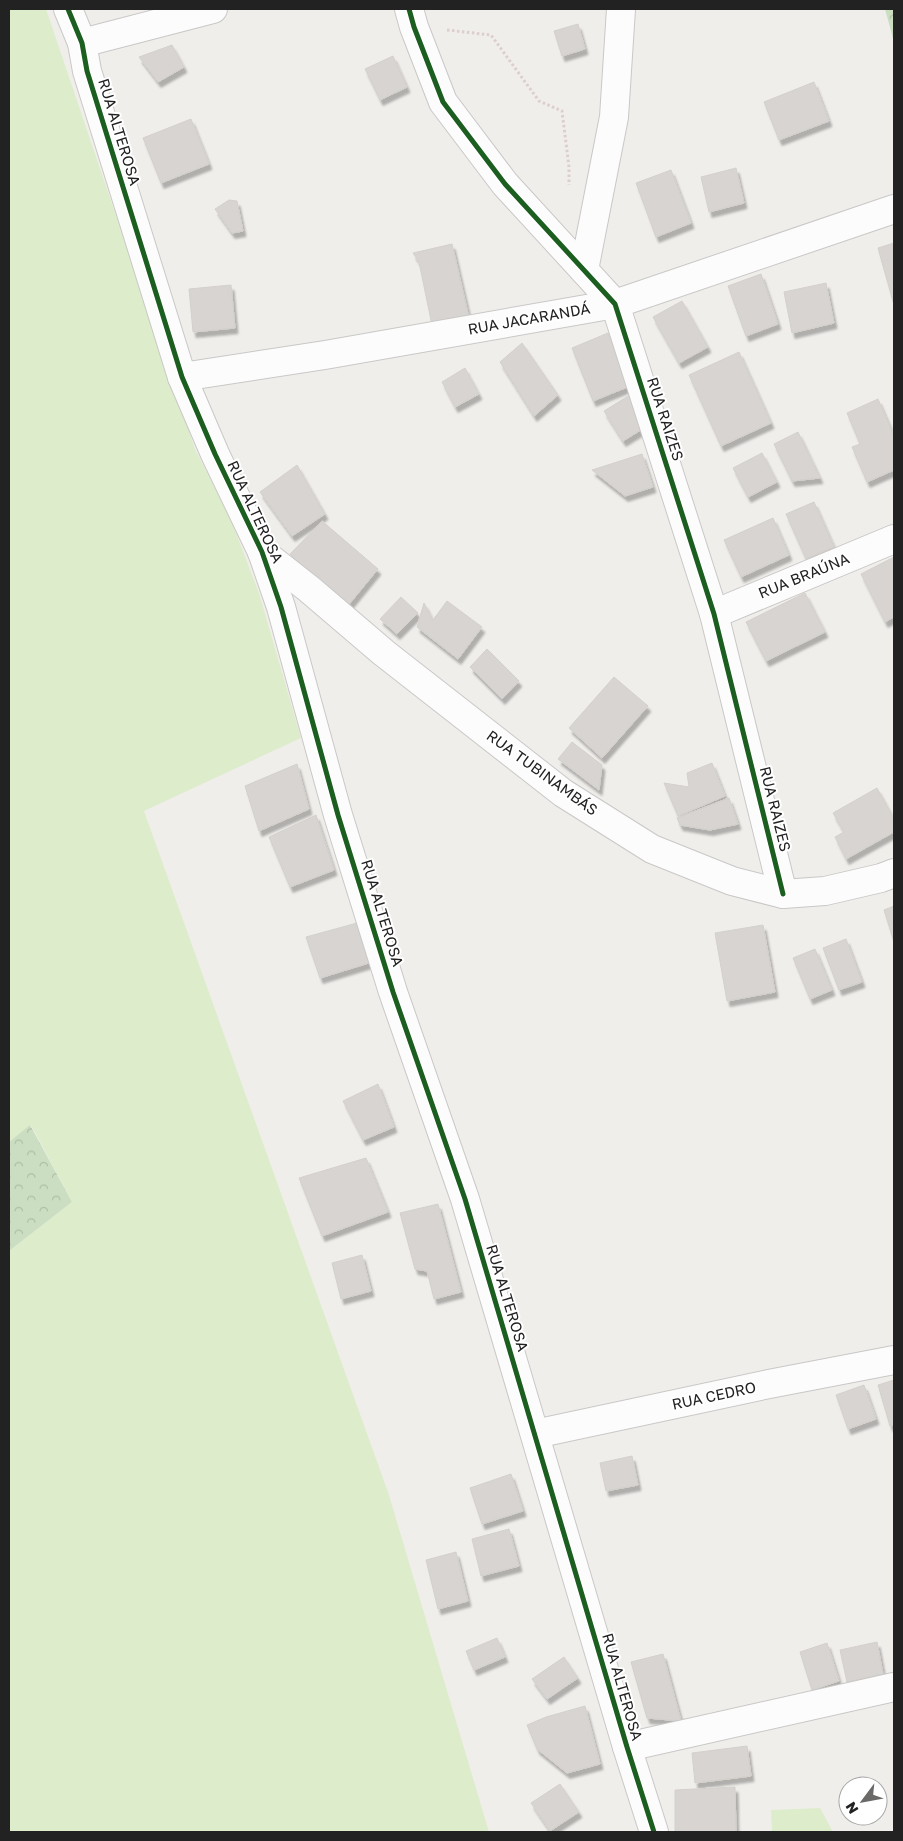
<svg xmlns="http://www.w3.org/2000/svg" width="903" height="1841" font-family="'Golos Text',sans-serif">
	<defs>
		<pattern id="forest-crowns" width="20" height="18" patternUnits="userSpaceOnUse" patternTransform="scale(1.25)"><rect width="20" height="18" fill="#cbdec1"/><path d="M2 6a3 3 0 1 1 6 0M12 15a3 3 0 1 1 6 0" fill="none" stroke="#aebea6"/></pattern>
		<filter id="shadow"><feDropShadow dx="3" dy="5.5" stdDeviation="1" flood-color="#0004"/></filter>
	</defs>
	<rect width="100%" height="100%" fill="#f0eeeb"/>
	<g fill="#ddeccb">
		<path d="M9,9h37l149,440 36,71 28,73 42,145 -157,73 245,684 100,337h-480v-581l63,-49 -41,-77 -22,17z"/>
		<path d="M820,1808l13,24h-61l-1,-22z"/>
	</g>
	<g fill="url(#forest-crowns)">
		<path d="M885,9h9v33z"/>
		<path d="M30,1125l42,77 -63,49v-109z"/>
	</g>
	<g fill="#d7d4d2" stroke="#d3d0cc" filter="url(#shadow)">
		<path d="M578,24l7,25 -23,7 -8,-25z"/>
		<path d="M172,45l12,22 -26,15 -19,-25z"/>
		<path d="M393,56l14,31 -27,13 -15,-31z"/>
		<path d="M814,82l15,39 -50,19 -15,-38z"/>
		<path d="M191,119l18,45 -48,19 -18,-45z"/>
		<path d="M736,168l8,35 -35,9 -8,-35z"/>
		<path d="M671,170l20,53 -35,14 -20,-54z"/>
		<path d="M229,200l8,1 6,30 -11,2 -17,-24z"/>
		<path d="M894,243v62l-16,-57z"/>
		<path d="M452,244l17,74 -37,7 -13,-63 -6,-9z"/>
		<path d="M761,274l17,50 -32,12 -18,-50z"/>
		<path d="M826,283l8,40 -42,10 -8,-41z"/>
		<path d="M231,285l4,43 -42,4 -4,-43z"/>
		<path d="M682,301l26,46 -29,16 -26,-46z"/>
		<path d="M608,333l22,53 -37,15 -21,-53z"/>
		<path d="M522,343l36,52 -24,21 -34,-54z"/>
		<path d="M739,352l32,71 -50,23 -32,-71z"/>
		<path d="M465,368l14,26 -24,13 -13,-25z"/>
		<path d="M633,393l19,30 -29,18 -19,-30z"/>
		<path d="M878,399l16,37v34l-27,12 -15,-35 8,-3 -13,-31z"/>
		<path d="M798,432l22,46 -28,3 -18,-37z"/>
		<path d="M762,453l15,29 -29,15 -15,-29z"/>
		<path d="M642,454l11,33 -28,9 -33,-26z"/>
		<path d="M297,465l28,49 -33,22 -32,-44z"/>
		<path d="M814,502l20,45 -28,12 -20,-45z"/>
		<path d="M773,518l16,37 -48,22 -17,-37z"/>
		<path d="M322,521l56,48 -32,39 -56,-54z"/>
		<path d="M894,557v60l-9,5 -24,-48z"/>
		<path d="M805,593l20,39 -59,29 -20,-39z"/>
		<path d="M401,597l17,16 -21,21 -17,-15z"/>
		<path d="M447,601l35,26 -24,32 -41,-32 7,-24 9,17z"/>
		<path d="M487,649l32,32 -17,18 -32,-32z"/>
		<path d="M614,677l34,29 -46,52 -33,-30z"/>
		<path d="M572,742l30,23 -3,25 -41,-31z"/>
		<path d="M712,763l13,33 -47,20 -14,-33 25,4 -2,-14z"/>
		<path d="M297,764l12,45 -50,22 -14,-45z"/>
		<path d="M877,788l17,31v13l-48,27 -11,-22 9,-5 -11,-19z"/>
		<path d="M729,798l9,26 -28,6 -30,-5 -3,-7z"/>
		<path d="M316,815l18,55 -44,17 -21,-50z"/>
		<path d="M894,906v36l-10,-32z"/>
		<path d="M357,923l12,40 -49,15 -14,-41z"/>
		<path d="M763,925l12,67 -48,9 -12,-68z"/>
		<path d="M846,939l16,43 -23,8 -16,-42z"/>
		<path d="M815,949l17,41 -22,9 -17,-41z"/>
		<path d="M378,1084l16,43 -31,13 -20,-39z"/>
		<path d="M366,1158l22,54 -66,24 -23,-58z"/>
		<path d="M438,1204l23,88 -27,7 -7,-28 -12,-2 -15,-56z"/>
		<path d="M362,1255l9,36 -30,8 -9,-36z"/>
		<path d="M894,1380v45l-4,1 -12,-41z"/>
		<path d="M864,1385l12,34 -28,10 -12,-34z"/>
		<path d="M632,1456l6,29 -32,6 -6,-28z"/>
		<path d="M511,1474l12,37 -41,13 -12,-36z"/>
		<path d="M509,1529l10,37 -38,10 -9,-37z"/>
		<path d="M456,1552l12,49 -30,8 -12,-49z"/>
		<path d="M497,1638l8,19 -31,13 -8,-19z"/>
		<path d="M877,1642l6,32 -36,8 -7,-32z"/>
		<path d="M827,1643l12,38 -27,9 -12,-38z"/>
		<path d="M663,1654l18,67 -34,-3 -16,-56z"/>
		<path d="M564,1657l14,21 -31,21 -15,-20z"/>
		<path d="M585,1706l15,58 -33,9 -30,-24 -10,-24 19,-8z"/>
		<path d="M747,1746l4,30 -56,7 -3,-30z"/>
		<path d="M560,1784l19,28 -29,19 -19,-28z"/>
		<path d="M735,1787l1,45h-61v-42z"/>
	</g>
	<g fill="none" stroke-linecap="round" stroke-linejoin="round">
		<defs>
			<g id="minor">
				<path d="M68,9l14,34 5,28 95,306 33,77 47,98 19,55 57,208 55,177 72,207 162,548 27,85"/>
				<path d="M409,9l5,18 29,75 62,82 110,120 99,310 69,280"/>
				<path d="M82,43l131,-34"/>
				<path d="M584,270l30,-153 7,-108"/>
				<path d="M182,377l143,-22 290,-51 279,-95"/>
				<path d="M262,552l47,37 75,64 179,140 89,56 80,32 51,13 42,-3 56,-13 13,-5"/>
				<path d="M714,614l180,-75"/>
				<path d="M535,1434l234,-50 125,-24"/>
				<path d="M627,1747l267,-60"/>
			</g>
		</defs>
		<use href="#minor" stroke="#c9c8c7" stroke-width="30"/>
		<path stroke="#dccecd" stroke-width="3" stroke-dasharray="2.5 2.5" stroke-linecap="butt" d="M447,30l44,5 48,66 23,10 7,56v18"/>
		<use href="#minor" stroke="#fdfcfc" stroke-width="28"/>
		<defs>
			<g id="cycleway">
				<path d="M68,9l14,34 5,28 95,306 33,77 47,98 19,55 57,208 55,177 72,207 162,548 27,85"/>
				<path d="M409,9l5,18 29,75 62,82 110,120 99,310 69,280"/>
			</g>
		</defs>
		<use href="#cycleway" stroke="#fff" stroke-width="8"/>
		<use href="#cycleway" stroke="#1b5e20" stroke-width="5"/>
	</g>
	<g text-anchor="middle" stroke-width="4" stroke-linejoin="round" paint-order="stroke">
		<g font-size="15" fill="#222" stroke="#fff">
			<text transform="translate(119 132) rotate(73)" y="5">RUA ALTEROSA</text>
			<text transform="translate(529 319) rotate(-10)" y="5">RUA JACARANDÁ</text>
			<text transform="translate(665 419) rotate(72)" y="5">RUA RAIZES</text>
			<text transform="translate(255 512) rotate(65)" y="5">RUA ALTEROSA</text>
			<text transform="translate(804 576) rotate(-22)" y="5">RUA BRAÚNA</text>
			<text transform="translate(542 773) rotate(36)" y="5">RUA TUBINAMBÁS</text>
			<text transform="translate(775 809) rotate(76)" y="5">RUA RAIZES</text>
			<text transform="translate(382 913) rotate(73)" y="5">RUA ALTEROSA</text>
			<text transform="translate(507 1298) rotate(73)" y="5">RUA ALTEROSA</text>
			<text transform="translate(714 1396) rotate(-12)" y="5">RUA CEDRO</text>
			<text transform="translate(622 1687) rotate(74)" y="5">RUA ALTEROSA</text>
		</g>
	</g>
	<rect width="903" height="1841" fill="none" stroke="#222222" stroke-width="20"/>
	<g transform="translate(863 1801) rotate(238)"><circle r="24" fill="#ffffff" stroke="#a7a7a7"/>
	<path d="M0-4L9 19L0 12L-9 19Z" fill="#6a6968"/>
	<text y="-8" font-size="14" font-weight="bold" text-anchor="middle" fill="#222222">N</text>
	</g>
</svg>
